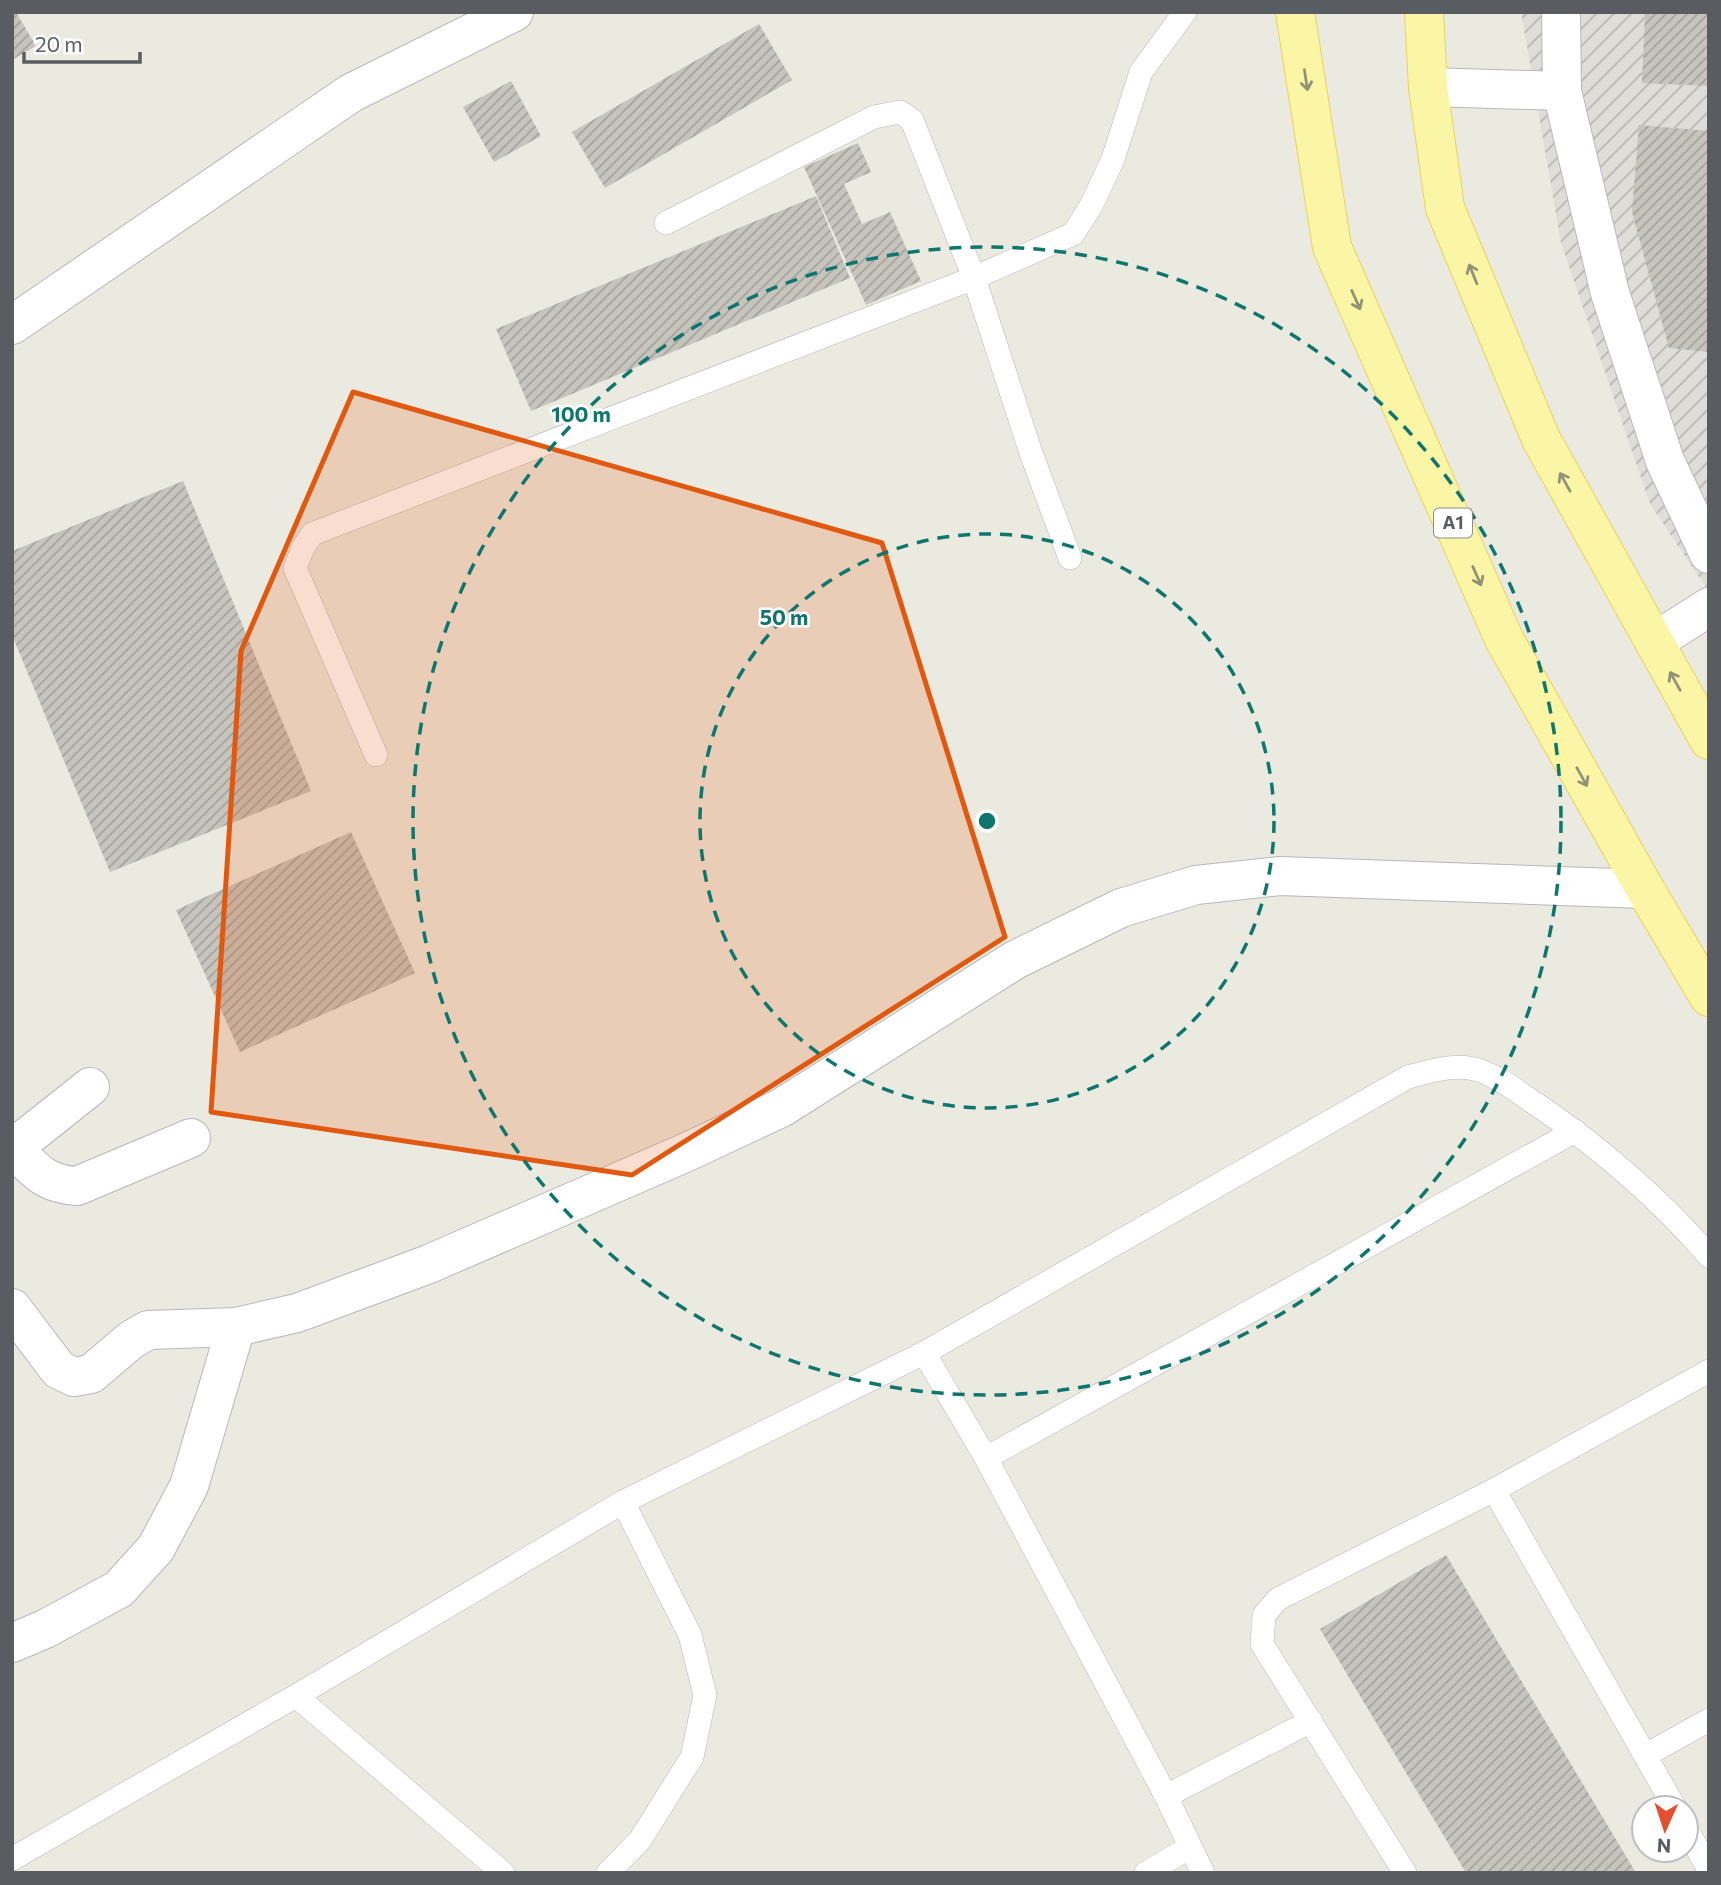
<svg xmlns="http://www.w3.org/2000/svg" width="1721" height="1885" font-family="Commissioner,sans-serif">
	<defs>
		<pattern id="industrial-furrows" width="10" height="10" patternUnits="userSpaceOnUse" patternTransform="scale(1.75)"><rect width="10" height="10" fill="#dfddd8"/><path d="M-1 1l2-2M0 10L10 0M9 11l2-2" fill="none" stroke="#b8b6b3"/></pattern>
		<pattern id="building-hatch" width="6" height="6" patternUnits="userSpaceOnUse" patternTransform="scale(1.75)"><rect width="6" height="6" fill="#c6c4bd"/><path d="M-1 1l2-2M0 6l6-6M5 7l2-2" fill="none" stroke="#a4a29d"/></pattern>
	</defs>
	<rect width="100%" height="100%" fill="#ebeae0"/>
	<path fill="url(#industrial-furrows)" d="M1521,12h188v580l-59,-88 -89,-261z"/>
	<g fill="url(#building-hatch)">
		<path d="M12,12h4l20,34 -24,14z"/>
		<path d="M1645,12h64v74l-67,-3z"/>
		<path d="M759,24l33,56 -187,108 -33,-56z"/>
		<path d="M511,81l30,55 -47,26 -31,-55z"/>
		<path d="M1639,125l70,6v221l-40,-4 -37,-136z"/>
		<path d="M858,143l13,29 -27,12 18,40 28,-12 31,69 -55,24 -62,-138z"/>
		<path d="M816,196l34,82 -319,133 -35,-82z"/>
		<path d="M183,481l128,310 -201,81 -98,-237v-84z"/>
		<path d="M351,832l64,141 -175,79 -64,-142z"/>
		<path d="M1446,1555l190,318h-170l-146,-244z"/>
	</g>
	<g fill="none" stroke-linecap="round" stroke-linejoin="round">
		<defs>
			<g id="service">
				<path d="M666,223l208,-106 26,-5 12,8 62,158 57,175 39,105"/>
				<path d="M376,755l-81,-187 8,-20 9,-14 662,-256 99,-44 18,-28 22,-47 28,-87 44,-60"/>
				<path d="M924,1353l62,105 180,338 37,77"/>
				<path d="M986,1458l589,-327"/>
				<path d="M296,1696l207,177"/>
				<path d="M1646,1755l63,-35"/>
				<path d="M1166,1796l145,-75"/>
				<path d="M1675,1808l-181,-318 215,-119"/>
				<path d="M1686,1828l23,42"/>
				<path d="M12,1859l284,-163 327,-194 301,-149 484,-276c23,-6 50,-15 73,-6 20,7 38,22 55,33 63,43 123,94 173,152"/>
				<path d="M608,1873l32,-33 52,-83 13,-62 -15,-60 -67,-133"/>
				<path d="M1146,1873l44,-26"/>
				<path d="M1405,1873l-143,-229 2,-29 14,-16 216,-109"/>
			</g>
			<g id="minor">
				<path d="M1561,12l1,79 48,202 55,168 44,93"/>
				<path d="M1428,87l134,4"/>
				<path d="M1654,642l55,-35"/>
				<path d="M13,1148c22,22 31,36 64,38l114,-48"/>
				<path d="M12,1149l78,-62"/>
				<path d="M12,1308l47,62 15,7 17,-3 40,-34 17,-10 88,-3 61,-14 132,-49 258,-112 94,-44 234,-148 106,-52 75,-23 84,-9 365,13"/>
				<path d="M12,1643l33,-14 74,-40 37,-41 33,-62 47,-159"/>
			</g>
			<path id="tertiary" d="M12,325l339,-232 163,-81"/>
			<g id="primary">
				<path d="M1295,12l37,235 172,392 141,250 64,108"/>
				<path d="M1424,12l4,75 17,121 96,231 168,301"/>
			</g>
		</defs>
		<use href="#service" stroke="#b6b7bd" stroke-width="24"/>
		<use href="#minor" stroke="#b6b7bd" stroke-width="40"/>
		<use href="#tertiary" stroke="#b6b7bd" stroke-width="40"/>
		<use href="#primary" stroke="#ebd15a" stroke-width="40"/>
		<use href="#service" stroke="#fff" stroke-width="23"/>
		<use href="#minor" stroke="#fff" stroke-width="38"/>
		<use href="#tertiary" stroke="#fff" stroke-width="38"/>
		<use href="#primary" stroke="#fbf6a5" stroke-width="38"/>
	</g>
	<defs><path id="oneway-shaft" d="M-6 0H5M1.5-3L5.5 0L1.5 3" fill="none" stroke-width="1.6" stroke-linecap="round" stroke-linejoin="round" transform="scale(1.75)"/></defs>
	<g stroke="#929279">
		<use href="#oneway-shaft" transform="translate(1306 80) rotate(81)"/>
		<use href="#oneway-shaft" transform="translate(1473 274) rotate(-112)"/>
		<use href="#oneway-shaft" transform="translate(1356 300) rotate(66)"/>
		<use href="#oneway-shaft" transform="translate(1565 482) rotate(-119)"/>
		<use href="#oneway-shaft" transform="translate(1477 576) rotate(66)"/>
		<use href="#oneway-shaft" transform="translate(1675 681) rotate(-119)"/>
		<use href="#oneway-shaft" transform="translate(1582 777) rotate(61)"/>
	</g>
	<path fill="#e15910" fill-opacity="0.2" stroke="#e15910" stroke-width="5" stroke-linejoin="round" d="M353,392l529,151 123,394 -373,238 -421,-63 30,-461z"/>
	<g fill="none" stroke="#0f766e" stroke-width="3.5" stroke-dasharray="12 9">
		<circle cx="987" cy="821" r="287"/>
		<circle cx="987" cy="821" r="574"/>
	</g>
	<g text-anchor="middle" stroke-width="5" stroke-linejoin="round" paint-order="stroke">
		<rect fill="#fff" stroke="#8b8d90" stroke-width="2" x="1434" y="508.5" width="38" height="29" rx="5"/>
		<g font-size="18" font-weight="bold" fill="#595c61">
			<text x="1453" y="529">A1</text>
		</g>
	</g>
	<circle cx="987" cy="821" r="10" fill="#0f766e" stroke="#fff" stroke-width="3.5"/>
	<g font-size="21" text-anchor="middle" font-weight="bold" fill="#0f766e" stroke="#fff" stroke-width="5" stroke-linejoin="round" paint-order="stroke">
		<text x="581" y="422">100 m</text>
		<text x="784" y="625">50 m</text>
	</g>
	<rect width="1721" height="1885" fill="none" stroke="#595c61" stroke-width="28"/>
	<g transform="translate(1665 1829) rotate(183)"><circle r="33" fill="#ffffff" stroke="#bdbec0" stroke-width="2"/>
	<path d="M0-5L12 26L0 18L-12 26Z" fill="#e15030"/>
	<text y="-10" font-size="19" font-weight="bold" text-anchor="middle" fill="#595c61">N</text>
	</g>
	<path d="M24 52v10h116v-10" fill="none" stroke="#595c61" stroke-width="3.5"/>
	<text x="35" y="52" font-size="21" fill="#595c61" stroke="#ffffff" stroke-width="5" paint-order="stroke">20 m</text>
</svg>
